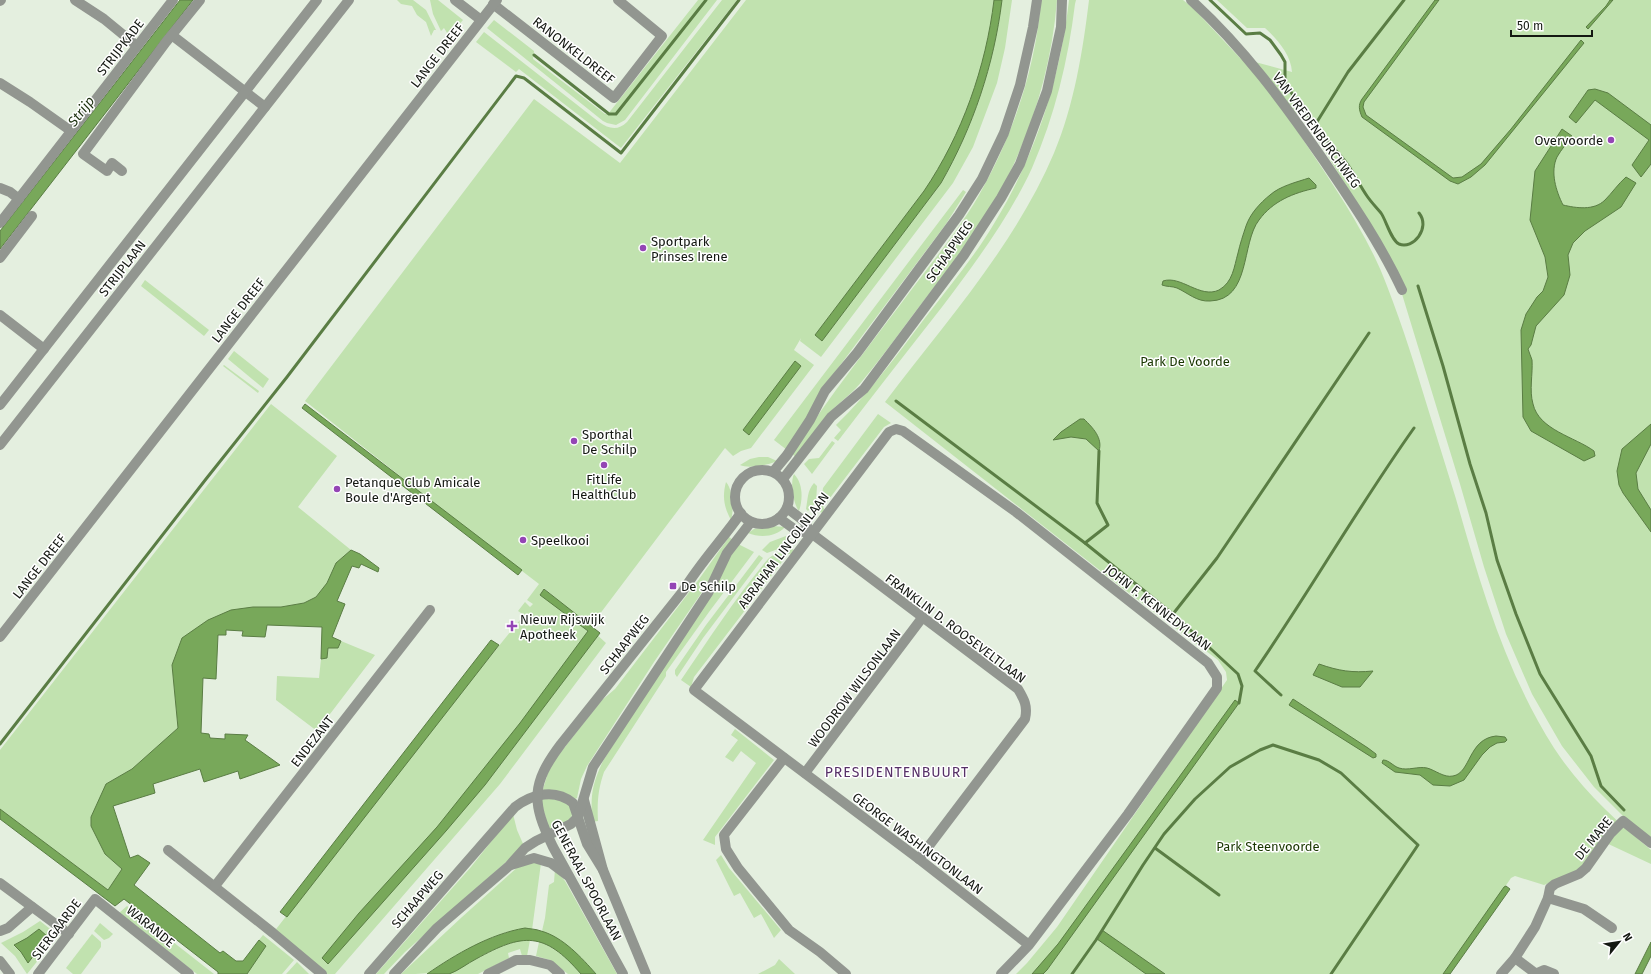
<svg xmlns="http://www.w3.org/2000/svg" width="1651" height="974" font-family="'Fira Sans',sans-serif">
	<rect width="100%" height="100%" fill="#e4efdf"/>
	<g fill="#c1e2af" fill-rule="evenodd">
		<path d="M397,0h16l13,10 10,20h-2l-3,6 -5,-14 -9,-7 -5,-9 -11,-2z"/>
		<path d="M430,0h8l25,20 -14,16 -5,-8 -3,3 -8,-17z"/>
		<path d="M698,0h19l-92,120 -9,5 -9,-2 -4,-2 -116,-93 7,-8 40,31 -1,8 72,55h3z"/>
		<path d="M722,0h15l-116,148 -102,-79 -3,3 -40,-30 8,-10 115,90c10,7 19,9 28,0z"/>
		<path d="M746,0h248c-7,67 -32,135 -70,191l-109,144 7,6 119,-158c32,-56 53,-118 61,-183h10l-7,48 -8,35 -24,64 -20,36 -132,174 -21,-16 1,-3 -7,12 20,15 -63,83 -10,3 -8,5 -8,-8 -135,179 -46,-39 -4,7 55,38 11,10 -106,141 -165,190h-13l-49,-41 199,-254 52,-64 -6,-4 7,-9 5,5 3,-3 -6,-4 12,-16 -73,-56 -161,-127 229,-302 86,64z"/>
		<path d="M1041,0h16c-6,75 -30,148 -69,213 -20,32 -44,61 -66,90 -20,26 -38,52 -59,77 -9,12 -22,21 -32,31 -13,14 -24,31 -35,46l-4,-3c38,-59 81,-113 123,-169 24,-32 50,-63 69,-99 31,-57 52,-121 57,-186z"/>
		<path d="M1069,0h7l-1,4c-7,57 -20,111 -43,164 -23,50 -57,95 -90,139 -35,45 -70,89 -104,134l-4,-3 7,-8 -5,-5c34,-33 61,-70 89,-107 24,-31 50,-62 70,-96 41,-68 65,-143 74,-222z"/>
		<path d="M1089,0h94l11,9 46,49 52,14c-1,-17 -14,-32 -27,-44h-18l-30,-28h434v840l-25,-21 -32,-32 -32,-41 -30,-52 -26,-60 -22,-67 -24,-83 -62,-203 -43,-80 -55,-91 -9,11c34,53 74,106 96,165 16,41 29,83 42,126 9,29 18,58 27,87 25,87 49,172 98,249 26,40 61,72 97,102v14l-49,-23 -24,30 -34,14 -29,-9 -4,2 -65,96h-430l11,-11 30,-36 170,-247 -1,-8 -8,-12 -93,-70 -240,-188c60,-79 130,-157 169,-249 20,-47 29,-103 35,-153z"/>
		<path d="M963,190l3,2 -20,32 -111,148 -48,78 -13,-10z"/>
		<path d="M145,280l64,50 -5,6 -63,-50z"/>
		<path d="M234,351l35,28 -6,9 -35,-29z"/>
		<path d="M224,365l35,26 -1,2 -35,-27z"/>
		<path d="M271,404l66,52 -39,51 53,43 -15,13 -9,21 -11,13 -12,6 -23,4h-28l-81,58 6,63 -46,41 -26,15 -1,70 17,15 -14,21 -108,-81v-59z"/>
		<path d="M878,414l13,9 -7,4 -61,80 2,3 -3,3 -6,-4 5,-6 2,-15z"/>
		<path d="M832,441l3,2 -23,31 -8,-10 5,-5 10,-1z"/>
		<path d="M759,457h9l9,4c-9,4 -28,8 -37,4l10,-6z"/>
		<path d="M794,474c9,9 9,25 5,37 -6,-7 -9,-29 -5,-37z"/>
		<path d="M726,482c7,8 8,28 5,38 -7,-13 -9,-23 -5,-38z"/>
		<path d="M814,483l3,3 -1,16 -8,9 -2,-2c2,-10 1,-18 8,-26z"/>
		<path d="M773,526l12,1c-9,10 -25,11 -37,6l6,-4z"/>
		<path d="M786,536l2,1 -7,11 -14,5 -5,-3 8,-8z"/>
		<path d="M729,537l4,3 -22,39 -57,83 -67,104 -6,13 -4,19 -2,1 -31,-7 -1,-3 7,-23 51,-65 14,-12 82,-107z"/>
		<path d="M738,544l16,8 -45,60 -43,60v4l-62,96c-6,17 -7,31 -6,49l-6,1c-1,-27 -1,-35 11,-61z"/>
		<path d="M788,547l6,3 -3,4h-3l-84,110 -10,13 -3,10 -10,-7c28,-41 55,-83 87,-121 6,-6 14,-5 20,-12z"/>
		<path d="M759,555l4,3 -60,80 -26,39 -2,-3v-4l31,-45z"/>
		<path d="M341,641l34,14 -58,76 -41,-31 1,-24 42,2 2,-19 6,-1 1,-10h10z"/>
		<path d="M735,729l39,31 -59,77v8l-12,-5 53,-77 -15,-12 -8,11 -8,-5 13,-17 -7,-5z"/>
		<path d="M549,797l19,6 5,8c-2,13 -13,15 -24,20l-8,-31z"/>
		<path d="M513,814l4,16 7,16 -119,106 -21,22h-8l95,-107z"/>
		<path d="M721,855l8,13 52,62 -7,8 -13,-24 -7,4 -14,-25 -6,3 -18,-36z"/>
		<path d="M532,861l9,2 -9,67c-25,-4 -61,17 -82,30 -7,4 -14,10 -21,13 -7,1 -20,1 -28,1l61,-57 58,-52z"/>
		<path d="M555,869l10,12 52,93h-21c-16,-18 -33,-32 -54,-43l3,-13 4,-33 5,-3z"/>
		<path d="M127,906l87,68h-17l-78,-61z"/>
		<path d="M40,921l14,11 2,6 -29,36 -12,-18 -14,-13 22,-11zM39,929l-18,23 -7,-6 13,-8z"/>
		<path d="M100,923l13,11 -4,4 -5,2 -10,-9z"/>
		<path d="M92,934l9,8v5l-20,27h-8l-7,-6z"/>
		<path d="M263,935l31,25 -12,14h-35l18,-28 -6,-6z"/>
		<path d="M520,940h10l-3,16h-5l-2,-7 -12,4 1,5 -31,16h-29l45,-25z"/>
		<path d="M539,942c17,5 30,19 42,32h-13l-18,-14 -14,-4z"/>
		<path d="M779,959l16,15h-37l17,-9z"/>
		<path d="M297,962l12,12h-23z"/>
	</g>
	<g fill="#78a85a" stroke="#5a7d44">
		<path d="M180,0h13l-193,249v-18z"/>
		<path d="M994,0h8c-8,65 -29,127 -61,183l-119,158 -7,-6 109,-144c38,-56 62,-124 70,-191z"/>
		<path d="M1435,0h4l-75,102 -1,5 3,8 87,63 9,-1 19,-13 30,-35 70,-89 3,3 -99,122 -14,12 -13,7 -8,-3 -88,-64c-3,-7 -4,-12 0,-18z"/>
		<path d="M1610,0h3l-25,29 -2,-2 20,-21z"/>
		<path d="M1595,89l13,4 43,32v39l-10,13 -9,-12 17,-25 -54,-40 -19,23 -7,-6 19,-27z"/>
		<path d="M1562,129l10,7c-5,7 -11,14 -15,21 -7,15 -1,34 6,48 13,3 31,6 42,-5 7,-7 13,-16 21,-23l10,6 -15,24 -36,24 -12,12 -5,12 2,20 -6,20 -28,31 -5,19 -3,4c1,4 3,7 4,11 1,14 -3,30 1,44 6,26 42,33 61,47l1,5 -11,5 -53,-30 -8,-14 -2,-87 5,-16 11,-17 6,-6 5,-14 -3,-20 -15,-37 5,-49z"/>
		<path d="M1309,178l7,7v3c-23,5 -43,13 -57,32 -18,23 -8,80 -49,81 -13,1 -22,-8 -33,-13 -5,-2 -10,-1 -15,-3l1,-4c18,-6 37,18 56,9 14,-8 15,-23 19,-37 2,-9 5,-18 8,-27 4,-12 14,-23 24,-31 10,-9 27,-13 39,-17z"/>
		<path d="M795,361l6,5 -52,69 -6,-5z"/>
		<path d="M305,404l217,166 -4,5 -216,-167z"/>
		<path d="M1080,419h4c9,9 19,19 15,32l-13,-12 -15,-2 -18,3 8,-8z"/>
		<path d="M1651,424v20l-15,29 2,16 13,21v22l-28,-39 -4,-8 -2,-14 5,-22z"/>
		<path d="M351,550l9,4 19,14 -1,4 -17,-8 -2,4 -7,-2 -15,35 8,3 -13,33 9,4 -3,7h-10l-1,10 -6,1 1,-32 -55,-2 -2,12 -23,-1 1,-5 -17,-1v5h-8l-2,44 -13,-1 -2,55 8,1 1,4 15,1v-5l23,1 -3,5 35,25 -40,14 -2,-8 -34,11 -4,-13 -47,15 2,9 -42,13 17,52 8,-3 12,8 -16,22 86,68 3,-2 13,10h7l16,-21 7,6 -19,28h-29v-2l-94,-73 -9,7 -115,-87v-10l108,81 14,-21 -17,-15 -14,-28v-9l15,-33 26,-15 46,-41 -6,-63 10,-27 26,-18 23,-10 22,-3h28l23,-4 12,-6 11,-14 9,-20z"/>
		<path d="M544,589l56,44 -115,152 -39,46 -118,133 -6,-6 37,-45 78,-86 83,-104 68,-92 -48,-36z"/>
		<path d="M491,640l8,5 -212,272 -7,-5z"/>
		<path d="M1319,664c20,7 33,9 54,7l-13,16h-18l-29,-12z"/>
		<path d="M1293,699l75,49 8,6v3l-3,1 -84,-53z"/>
		<path d="M1235,700l4,3 -192,267 -4,4h-11l26,-30z"/>
		<path d="M1496,736l9,1 2,3 -2,2 -8,1 -7,4 -8,8 -18,25 -14,6 -17,-1 -13,-10 -25,-3 -13,-9 1,-3c6,0 10,6 16,8 9,3 19,-2 28,0 8,2 17,10 26,8 18,-3 15,-37 43,-40z"/>
		<path d="M1506,886l4,3 -60,85h-7l61,-87z"/>
		<path d="M525,928c5,1 11,1 16,3 22,6 41,27 55,43h-15c-37,-43 -58,-41 -105,-15 -8,4 -18,12 -27,15 -6,0 -15,0 -22,0 29,-20 63,-40 98,-46z"/>
		<path d="M39,929l9,8 -20,26 -7,-11 -7,-7 13,-7z"/>
		<path d="M1102,930l63,44h-19l-49,-35z"/>
		<path d="M1651,942v14l-9,18h-7z"/>
	</g>
	<g fill="none" stroke-linecap="round" stroke-linejoin="round">
		<g stroke="#5a7d44" stroke-width="3">
			<path d="M1210,0l36,34 14,-1 10,7 11,15 4,7v22l30,41"/>
			<path d="M1404,0l-56,72 -33,53c9,15 23,26 33,40 7,10 12,21 19,31 4,6 9,11 14,17 5,7 10,27 18,31 14,6 32,-16 20,-31"/>
			<path d="M534,55l75,59h7l90,-114"/>
			<path d="M1418,286l25,80 27,98 16,49 11,47 19,54 24,60 51,82 10,30 23,24"/>
			<path d="M896,401l189,142 88,71 65,60 4,12 -3,17"/>
			<path d="M1085,543l23,-18 -11,-22 2,-52"/>
			<path d="M1173,614l44,-56 152,-225"/>
			<path d="M1281,695l-26,-24c55,-80 103,-164 159,-243"/>
			<path d="M0,744l206,-265 81,-102 229,-301 8,2 97,75 118,-153"/>
			<path d="M1155,848l64,47"/>
			<path d="M1072,974l24,-34 47,-75 21,-31 31,-35 35,-32 30,-17 13,-5 46,15 22,13 77,72 -87,129"/>
		</g>
		<g stroke="#929690" stroke-width="10">
			<path d="M75,0l29,19 33,27"/>
			<path d="M455,0l26,20"/>
			<path d="M1191,0c52,47 93,103 133,161 28,41 57,84 78,129"/>
			<path d="M0,1l1,-1"/>
			<path d="M493,4l121,94 48,-62 -44,-36"/>
			<path d="M173,36l92,71"/>
			<path d="M0,83l30,19 41,29"/>
			<path d="M122,171l-10,-8 -5,8 -24,-17 83,-112 34,-42"/>
			<path d="M0,188l10,4 9,7"/>
			<path d="M0,223l173,-223"/>
			<path d="M0,258l32,-42"/>
			<path d="M0,315l44,34"/>
			<path d="M0,405l317,-405"/>
			<path d="M0,445l349,-445"/>
			<path d="M787,508l17,13 7,12 207,156c6,10 10,17 7,30l-106,140"/>
			<path d="M779,518l18,13 14,2"/>
			<path d="M0,637l497,-637"/>
			<path d="M784,758l-60,77 2,14 12,19 51,62 31,22 26,22"/>
			<path d="M805,773l117,-155"/>
			<path d="M168,850l105,83 49,41"/>
			<path d="M0,883l69,51"/>
			<path d="M215,886l215,-276"/>
			<path d="M1548,898l36,11 28,19"/>
			<path d="M0,931l8,-3 24,-21"/>
			<path d="M1515,958l20,15"/>
			<path d="M0,961l10,13"/>
			<path d="M38,974l57,-75 94,75"/>
			<path d="M488,974l28,-14h14l20,5 10,9"/>
			<path d="M1001,974l28,-29 99,-131 89,-126v-11l-9,-14 -192,-151 -113,-81 -7,-2 -7,3 -195,258 225,169 110,86"/>
			<path d="M1501,974l14,-16 20,-31 13,-29 2,-10 5,-4 24,-10 7,-6 24,-34 13,-13 28,22"/>
			<path d="M1535,974l9,-4 10,4"/>
		</g>
		<g stroke="#929690" stroke-width="10">
			<circle cx="762" cy="497" r="27"/>
			<path d="M773,472l14,-17 23,-35 15,-29 32,-38 62,-84 40,-54 23,-36 22,-46 16,-48 13,-58 4,-27"/>
			<path d="M783,479l48,-62 33,-28 100,-134 37,-57 19,-34 27,-73 14,-64 1,-27"/>
			<path d="M584,800l19,70 43,104"/>
			<path d="M511,865l23,-7 17,5 16,12"/>
			<path d="M369,974l146,-167c17,-13 40,-19 58,-4l14,41 16,26"/>
			<path d="M394,974l43,-46 72,-62 16,-18 11,-7 35,-17 7,-7 15,-50 115,-174 19,-40 24,-31"/>
			<path d="M623,974l-70,-127c-22,-45 -22,-63 8,-103l122,-153c17,-28 39,-51 58,-78"/>
		</g>
	</g>
	<g fill="#9445b5" stroke="#fff" stroke-width="1.5">
		<circle cx="1611" cy="140" r="4"/>
		<circle cx="643" cy="248" r="4"/>
		<circle cx="574" cy="441" r="4"/>
		<circle cx="604" cy="465" r="4"/>
		<circle cx="337" cy="489" r="4"/>
		<circle cx="523" cy="540" r="4"/>
		<rect x="669" y="582" width="8" height="8" rx="2"/>
		<path d="M510 620h4v4h4v4h-4v4h-4v-4h-4v-4h4z"/>
	</g>
	<g text-anchor="middle" stroke-width="3" stroke-linejoin="round" paint-order="stroke">
		<g font-size="13" fill="#141812" stroke="#fff">
			<text transform="translate(120 47) rotate(-52)" y="5">STRIJPKADE</text>
			<text transform="translate(574 50) rotate(38)" y="5">RANONKELDREEF</text>
			<text transform="translate(437 55) rotate(-52)" y="5">LANGE DREEF</text>
			<text transform="translate(1317 130) rotate(54)" y="5">VAN VREDENBURCHWEG</text>
			<text transform="translate(949 251) rotate(-55)" y="5">SCHAAPWEG</text>
			<text transform="translate(122 268) rotate(-52)" y="5">STRIJPLAAN</text>
			<text transform="translate(238 310) rotate(-52)" y="5">LANGE DREEF</text>
			<text transform="translate(783 550) rotate(-53)" y="5">ABRAHAM LINCOLNLAAN</text>
			<text transform="translate(39 566) rotate(-52)" y="5">LANGE DREEF</text>
			<text transform="translate(1158 607) rotate(38)" y="5">JOHN F. KENNEDYLAAN</text>
			<text transform="translate(956 628) rotate(37)" y="5">FRANKLIN D. ROOSEVELTLAAN</text>
			<text transform="translate(624 644) rotate(-52)" y="5">SCHAAPWEG</text>
			<text transform="translate(854 688) rotate(-53)" y="5">WOODROW WILSONLAAN</text>
			<text transform="translate(312 741) rotate(-52)" y="5">ENDEZANT</text>
			<text transform="translate(1593 838) rotate(-51)" y="5">DE MARE</text>
			<text transform="translate(918 843) rotate(37)" y="5">GEORGE WASHINGTONLAAN</text>
			<text transform="translate(587 880) rotate(62)" y="5">GENERAAL SPOORLAAN</text>
			<text transform="translate(417 899) rotate(-49)" y="5">SCHAAPWEG</text>
			<text transform="translate(151 926) rotate(39)" y="5">WARANDE</text>
			<text transform="translate(56 929) rotate(-53)" y="5">SIERGAARDE</text>
		</g>
		<g font-size="13" fill="#141812" stroke="#fff" text-anchor="start">
			<text x="1603" y="145" text-anchor="end">Overvoorde</text>
			<text x="651" y="246">Sportpark<tspan x="651" dy="15">Prinses Irene</tspan></text>
			<text x="582" y="439">Sporthal<tspan x="582" dy="15">De Schilp</tspan></text>
			<text x="604" y="484" text-anchor="middle">FitLife<tspan x="604" dy="15">HealthClub</tspan></text>
			<text x="345" y="487">Petanque Club Amicale<tspan x="345" dy="15">Boule d'Argent</tspan></text>
			<text x="531" y="545">Speelkooi</text>
			<text x="681" y="591">De Schilp</text>
			<text x="520" y="624">Nieuw Rijswijk<tspan x="520" dy="15">Apotheek</tspan></text>
		</g>
		<g font-size="13" fill="#193700" stroke="#fff">
			<text x="1185" y="366">Park De Voorde</text>
			<text x="1268" y="851">Park Steenvoorde</text>
		</g>
		<g font-size="14" font-style="italic" fill="#1c300f" stroke="#fff">
			<text transform="translate(81 111) rotate(-52)" y="5">Strijp</text>
		</g>
		<g font-size="14" letter-spacing="1" fill="#563067" stroke="#fff">
			<text x="897" y="777">PRESIDENTENBUURT</text>
		</g>
	</g>
	<g transform="translate(1619 942) rotate(60)" stroke="#ffffff" stroke-width="3" paint-order="stroke">
	<path d="M0-3L7 15L0 10L-7 15Z" fill="#141812"/>
	<text y="-6" font-size="11" font-weight="bold" text-anchor="middle" fill="#141812">N</text>
	</g>
	<path d="M1511 30v6h81v-6" fill="none" stroke="#141812" stroke-width="2"/>
	<text x="1517" y="30" font-size="12" fill="#141812" stroke="#ffffff" stroke-width="3" paint-order="stroke">50 m</text>
</svg>
